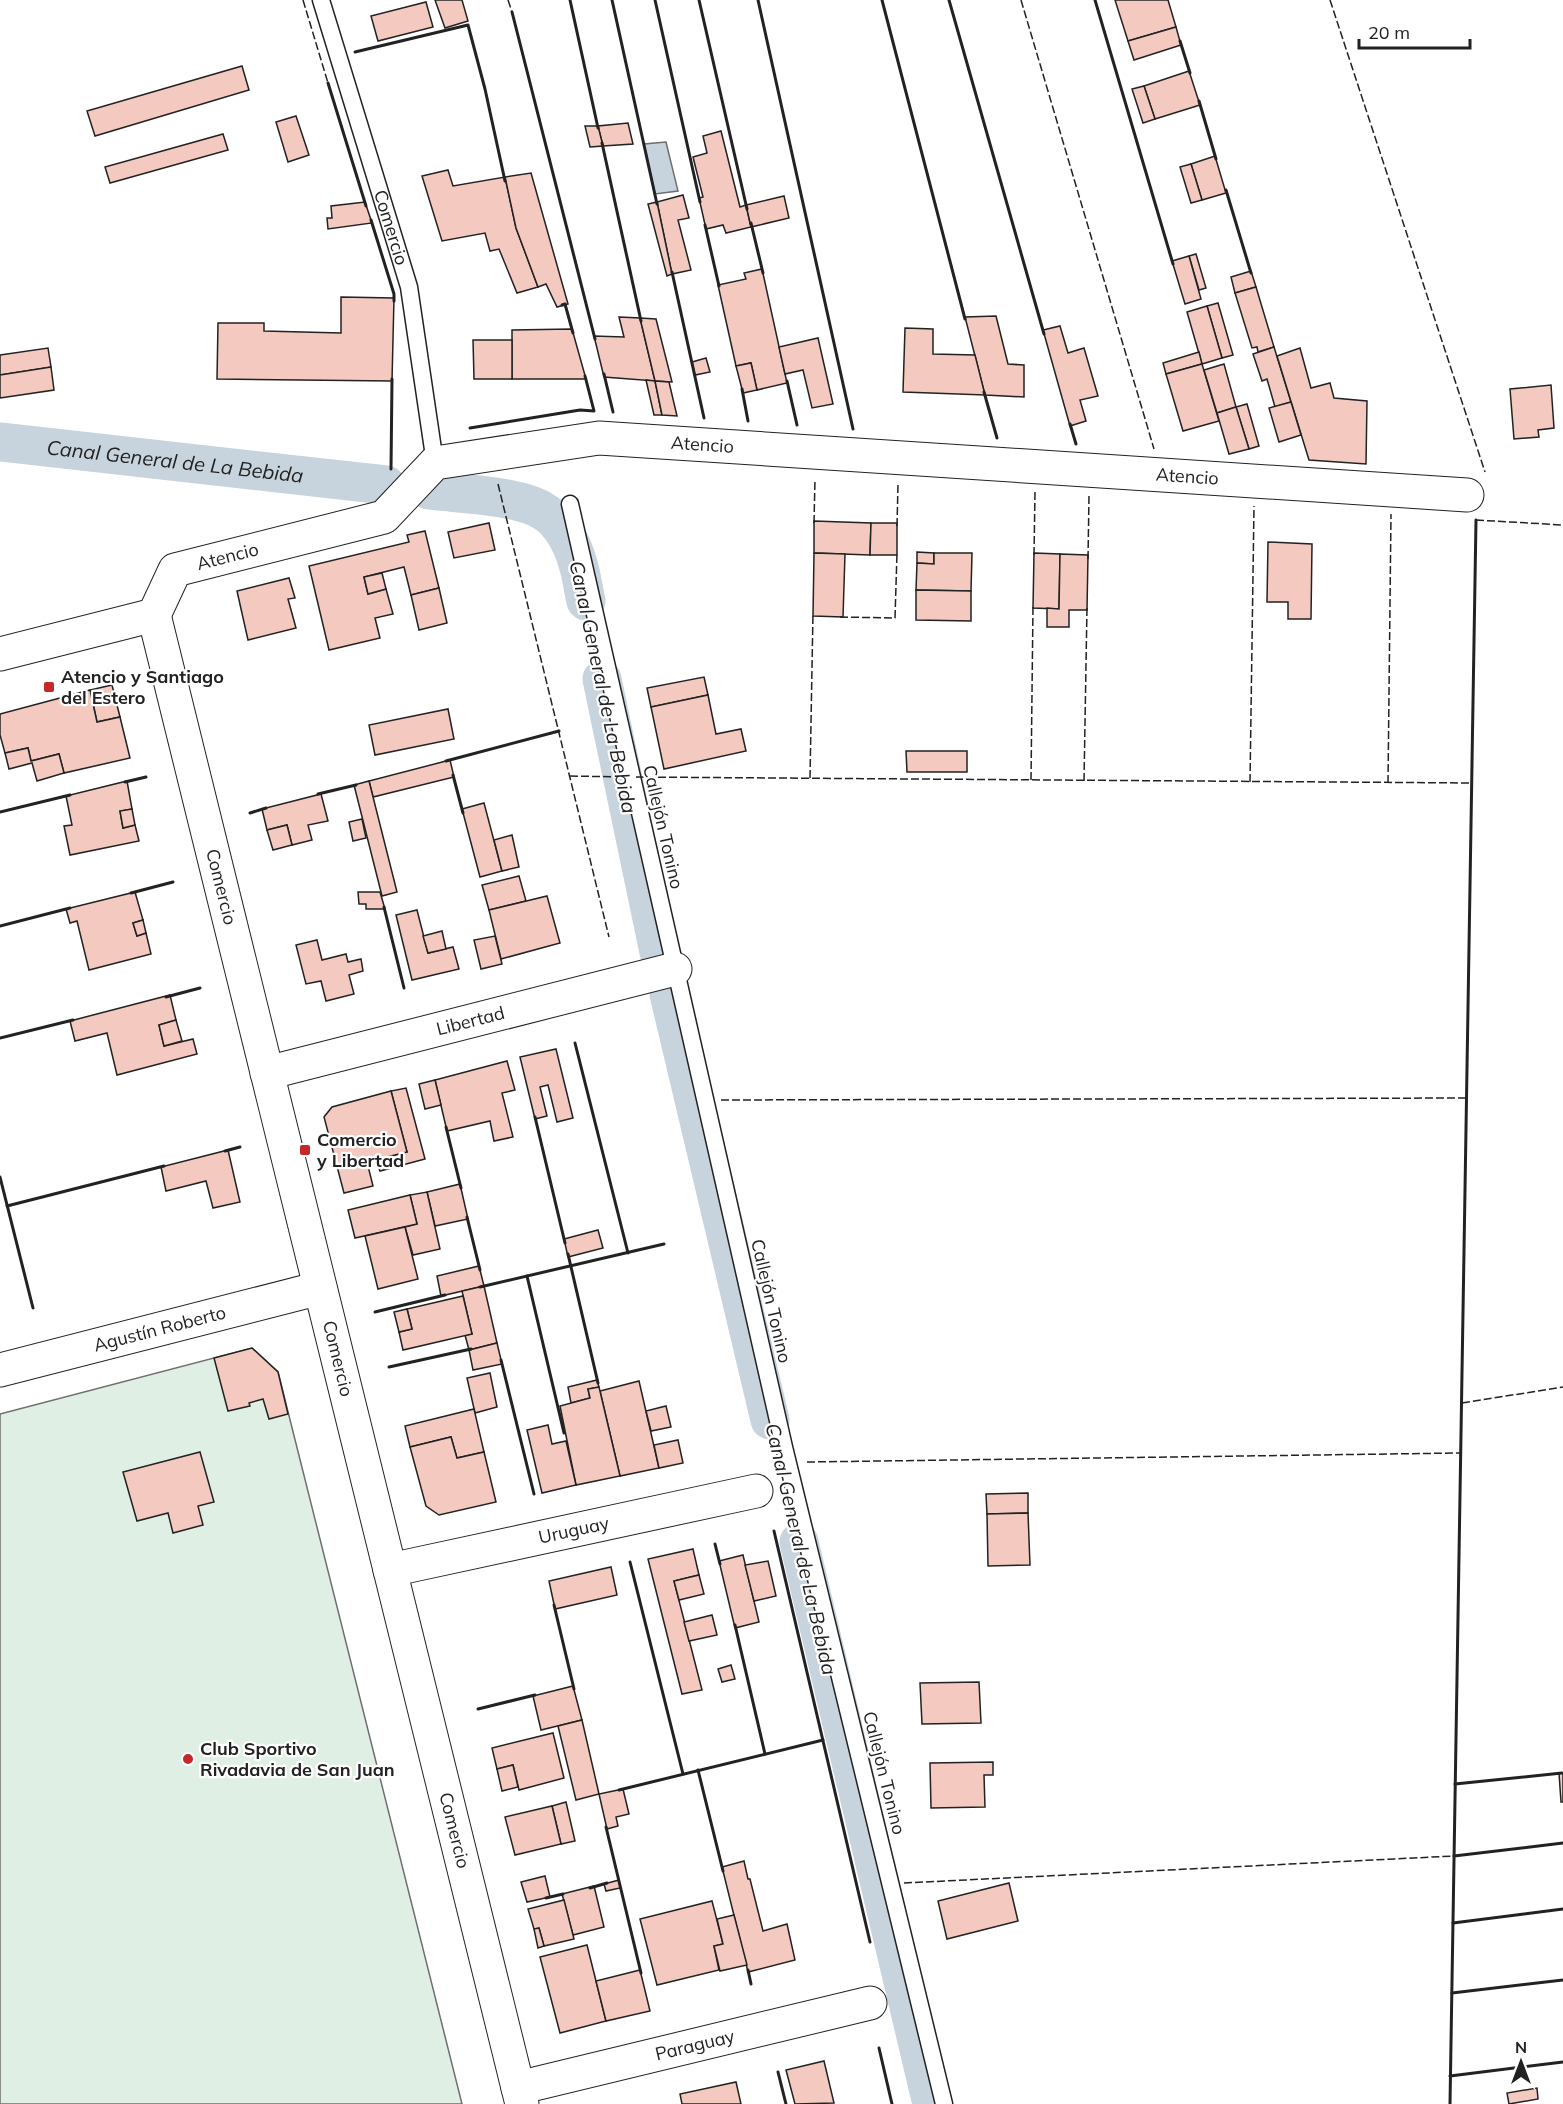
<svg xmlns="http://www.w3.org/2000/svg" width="1563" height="2104" font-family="Mulish,sans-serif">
	<rect width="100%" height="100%" fill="#fff"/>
	<path fill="#e0efe3" stroke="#6f6f6f" stroke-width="1.5" d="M252,1348l26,24 184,732h-462v-690z"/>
	<path fill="#c7d3dd" stroke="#6f6f6f" stroke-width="1.5" d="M666,142l12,49 -23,3 -11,-50z"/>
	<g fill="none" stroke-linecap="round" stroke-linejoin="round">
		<g stroke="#c7d3dd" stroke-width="39">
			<path id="s1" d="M0,442l386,43"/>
			<path d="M429,490c31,4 88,5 114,21 18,10 30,34 35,53 4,12 5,25 8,37"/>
			<path d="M602,679l57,273"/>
			<path d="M669,994l101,426"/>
			<path d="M799,1542l133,562"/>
		</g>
	</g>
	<g fill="#f3c9c0" stroke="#222" stroke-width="1.5">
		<path d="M435,0h27l6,21 -23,7z"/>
		<path d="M1115,0h53l8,27 -48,14z"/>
		<path d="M426,2l7,25 -55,14 -7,-25z"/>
		<path d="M1176,27l5,18 -47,15 -6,-19z"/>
		<path d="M242,66l7,24 -154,46 -8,-25z"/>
		<path d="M1189,71l11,34 -45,14 -11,-33z"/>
		<path d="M1144,86l11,33 -12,4 -11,-34z"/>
		<path d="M296,116l13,39 -21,7 -12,-40z"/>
		<path d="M628,123l5,21 -30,2 -5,-20z"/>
		<path d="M585,126h13l5,20 -13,1z"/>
		<path d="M721,131l19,76 6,-2 5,22 -25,6 -3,-8 -17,4 -7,-31 4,-1 -10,-40 14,-4 -4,-17z"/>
		<path d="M223,134l5,16 -118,33 -5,-16z"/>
		<path d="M1215,156l11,37 -24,7 -11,-36z"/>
		<path d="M1191,164l11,36 -11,3 -11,-36z"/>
		<path d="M448,170l5,16 52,-9 11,51 22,59 -21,6 -18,-44 -9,2 -5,-18 -43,8 -20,-65z"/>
		<path d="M531,173l37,131 -11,3 -11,-23 -8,3 -22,-59 -11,-51z"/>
		<path d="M683,195l6,23 -11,2 13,50 -19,4 -15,-72z"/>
		<path d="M784,196l5,22 -38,9 -5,-22z"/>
		<path d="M365,202l7,21 -44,6 -1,-11h5l-1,-12z"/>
		<path d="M657,202l15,72 -5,2 -19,-72z"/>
		<path d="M1196,254l10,34 -7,2 -10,-34z"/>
		<path d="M1189,256l12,43 -16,5 -13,-43z"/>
		<path d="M762,269l25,114 -30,7 -6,-27 -15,3 -18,-81 28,-6 -2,-6z"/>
		<path d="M1251,271l5,16 -21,6 -4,-16z"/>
		<path d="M1256,287l18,60 -16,5 -1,-5 -5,1 -17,-55z"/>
		<path d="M341,297l53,1 -2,83 -175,-2 1,-56h46v8l77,2z"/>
		<path d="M1218,303l15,52 -11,3 -15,-52z"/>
		<path d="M1207,306l15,52 -20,6 -15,-52z"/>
		<path d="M996,316l12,48 16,1v32l-39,-2 -20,-78z"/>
		<path d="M619,317l21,1 15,63 -51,-4 -10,-41 30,1z"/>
		<path d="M640,318l16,1 16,63 -17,-1z"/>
		<path d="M1060,326l8,27 16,-5 14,48 -18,4 6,21 -16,5 -27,-96z"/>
		<path d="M905,328l28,1v25l42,1 10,40 -82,-3z"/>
		<path d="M572,329l14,50h-74v-49z"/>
		<path d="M818,338l15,66 -21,4 -9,-38 -18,4 -6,-27z"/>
		<path d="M473,340h39v39h-38z"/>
		<path d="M1274,347l17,55 -16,5 -8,-28 -5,2 -9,-27z"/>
		<path d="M48,348l3,19 -51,8v-20z"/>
		<path d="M1300,348l11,40 19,-5 4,15 33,3 -1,63 -57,-4 -32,-104z"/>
		<path d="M1199,352l3,12 -36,10 -3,-11z"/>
		<path d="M706,358l4,14 -15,3 -3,-13z"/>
		<path d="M751,363l6,27 -14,3 -7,-27z"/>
		<path d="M1202,364l17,57 -36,10 -17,-57z"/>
		<path d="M1224,364l12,43 -19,6 -13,-43z"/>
		<path d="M51,367l3,23 -54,8v-23z"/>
		<path d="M646,380l9,1 7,34h-8z"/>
		<path d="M655,381l14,1 8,34 -15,-1z"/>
		<path d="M1551,385l3,43 -16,2 1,7 -25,2 -4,-50z"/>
		<path d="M1291,402l10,33 -22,7 -10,-34z"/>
		<path d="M1247,404l12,42 -10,3 -13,-42z"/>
		<path d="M1236,407l13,42 -20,5 -12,-41z"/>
		<path d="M814,521l57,2 -1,32 -56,-2z"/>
		<path d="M489,523l6,27 -41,8 -6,-26z"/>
		<path d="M871,523h26v32h-27z"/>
		<path d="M425,531l14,57 -28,7 -7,-28 -40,10 4,17 18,-5 7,25 -18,4 5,20 -51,12 -20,-84 100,-24 -2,-7z"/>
		<path d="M1268,542l44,2 -1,75h-23v-17h-21z"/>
		<path d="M917,552l17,1v11l-17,-1z"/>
		<path d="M814,553l31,1 -2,63 -30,-1z"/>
		<path d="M934,553h38l-1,38 -55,-1 1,-27 17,1z"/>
		<path d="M1034,553l26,1 -1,55 -26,-1z"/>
		<path d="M1060,554l28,1 -1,55h-18v17h-22v-19l12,1z"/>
		<path d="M382,573l4,16 -18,5 -4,-17z"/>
		<path d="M289,578l6,20 -7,1 8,29 -48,12 -11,-49z"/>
		<path d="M439,588l8,35 -28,7 -8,-35z"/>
		<path d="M916,590l55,1v30l-55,-1z"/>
		<path d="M704,677l4,18 -57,12 -4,-19z"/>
		<path d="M112,685l8,32 -23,5 -7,-32z"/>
		<path d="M90,690l7,32 23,-5 10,41 -66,15 -5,-19 -28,7 -3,-13 -23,5 -5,-18v-21z"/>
		<path d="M708,695l8,39 25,-5 5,22 -82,18 -13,-62z"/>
		<path d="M448,709l6,30 -79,16 -6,-30z"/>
		<path d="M28,748l3,13 28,-7 5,19 -27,8 -5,-18 -23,6 -4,-16z"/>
		<path d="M906,751h61v21h-60z"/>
		<path d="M450,760l4,17 -81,20 -4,-16z"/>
		<path d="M127,781l5,28 -12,2 3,17 12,-3 4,16 -69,14 -6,-29 8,-1 -6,-29z"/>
		<path d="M369,781l28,111 -15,4 -28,-111z"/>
		<path d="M321,794l7,27 -20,4 4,15 -20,5 -5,-20 -20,5 -5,-21z"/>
		<path d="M484,803l18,68 -22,6 -18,-68z"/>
		<path d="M132,809l3,16 -12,3 -3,-17z"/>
		<path d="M362,819l4,19 -13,3 -4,-19z"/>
		<path d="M287,825l5,20 -19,5 -6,-20z"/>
		<path d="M512,835l7,32 -17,4 -8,-31z"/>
		<path d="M519,876l7,25 -37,9 -7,-25z"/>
		<path d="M135,892l8,28 -10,3 4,13 9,-3 5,21 -62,16 -12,-49 -7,2 -4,-14z"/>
		<path d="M358,892h22l5,17h-19v-5h-7z"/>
		<path d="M547,896l13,47 -59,16 -12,-49z"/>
		<path d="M417,910l11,43 25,-6 6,22 -47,11 -16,-65z"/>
		<path d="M143,920l3,13 -9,3 -4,-13z"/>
		<path d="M442,931l4,18 -18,4 -5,-17z"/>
		<path d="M495,936l7,28 -21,5 -7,-29z"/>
		<path d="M317,940l5,20 24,-6 2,8 13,-3 2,12 -14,4 5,19 -28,7 -5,-20 -15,3 -10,-39z"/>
		<path d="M170,995l6,25 -17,5 5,21 29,-7 4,15 -80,21 -10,-42 -32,8 -5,-20z"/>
		<path d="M176,1020l6,21 -18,5 -5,-21z"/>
		<path d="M556,1049l17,69 -16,4 -9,-37 -8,2 7,29 -12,3 -15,-62z"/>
		<path d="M507,1061l8,29 -13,3 11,44 -19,4 -4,-20 -43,10 -12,-51z"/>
		<path d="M435,1080l6,25 -16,4 -6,-25z"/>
		<path d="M406,1088l19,71 -45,12 -4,-11 31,-8 -16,-61z"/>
		<path d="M391,1091l16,61 -40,10 6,24 -29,7 -20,-76 8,-10z"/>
		<path d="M228,1150l12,52 -27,6 -7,-27 -40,10 -5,-24z"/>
		<path d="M460,1184l8,35 -33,7 -8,-34z"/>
		<path d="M427,1192l13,57 -27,6 -8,-28 12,-3 -7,-29z"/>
		<path d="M410,1195l7,29 -62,14 -7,-28z"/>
		<path d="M405,1227l13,52 -40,10 -13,-53z"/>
		<path d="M598,1230l5,18 -35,9 -4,-18z"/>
		<path d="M479,1266l5,20 -43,10 -4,-20z"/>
		<path d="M484,1286l13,57 -28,7 -4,-15 7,-1 -10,-43z"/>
		<path d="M463,1296l9,38 -69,16 -4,-18 13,-3 -5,-20z"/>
		<path d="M407,1309l5,20 -13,3 -5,-20z"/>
		<path d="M497,1343l5,21 -29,6 -4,-20z"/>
		<path d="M252,1348l26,24 10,42 -19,5 -6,-20 -14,4 1,3 -22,5 -14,-53z"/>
		<path d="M490,1373l7,34 -22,6 -8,-35z"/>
		<path d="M597,1380l2,7 -11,2 2,9 -19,5 -3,-16z"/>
		<path d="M639,1381l20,87 -39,8 -20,-85z"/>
		<path d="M599,1387l21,89 -44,9 -16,-79 30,-8 -2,-9z"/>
		<path d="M666,1406l5,21 -20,4 -5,-20z"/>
		<path d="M474,1409l10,43 -27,6 -6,-21 -41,10 -5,-21z"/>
		<path d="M548,1425l4,19 14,-3 10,44 -34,8 -15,-63z"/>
		<path d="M451,1437l6,21 27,-6 12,50 -57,13 -13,-9 -16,-59z"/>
		<path d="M678,1440l5,23 -24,5 -5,-23z"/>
		<path d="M200,1452l14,50 -16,4 5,19 -30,8 -5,-20 -31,8 -14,-49z"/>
		<path d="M1028,1493v20l-41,1 -1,-20z"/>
		<path d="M1028,1513l2,52 -42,1 -1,-52z"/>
		<path d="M693,1549l6,26 -25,6 28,109 -20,4 -34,-135z"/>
		<path d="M743,1555l16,67 -24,6 -16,-67z"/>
		<path d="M768,1561l8,35 -22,5 -9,-36z"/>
		<path d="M611,1567l6,28 -62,14 -6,-28z"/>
		<path d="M699,1575l5,19 -25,6 -5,-19z"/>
		<path d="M712,1615l5,20 -28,6 -5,-19z"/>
		<path d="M731,1665l4,14 -13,3 -4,-13z"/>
		<path d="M979,1682l2,41 -59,1 -2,-41z"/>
		<path d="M573,1686l9,34 -41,10 -8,-34z"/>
		<path d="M582,1720l17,74 -23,6 -18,-74z"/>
		<path d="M553,1733l11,45 -45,12 -6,-25 -16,4 -5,-21z"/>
		<path d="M993,1762v13h-9l1,32 -54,1 -1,-45z"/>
		<path d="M513,1765l5,22 -16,4 -5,-22z"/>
		<path d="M1559,1773h4v29h-2z"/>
		<path d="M623,1789l6,25 -13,3 2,9 -11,3 -8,-35z"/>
		<path d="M566,1802l9,39 -14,3 -9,-38z"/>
		<path d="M552,1806l9,38 -46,11 -10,-38z"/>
		<path d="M744,1861l4,18h2l13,52 24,-7 8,36 -47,12 -26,-105z"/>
		<path d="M545,1876l5,21 -23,5 -6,-20z"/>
		<path d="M619,1880l1,8 -14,3 -2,-7z"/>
		<path d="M1009,1883l9,38 -71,18 -9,-38z"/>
		<path d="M594,1886l10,41 -31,8 -11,-41z"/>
		<path d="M564,1900l10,39 -30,7 -5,-18 -5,1 -6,-20z"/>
		<path d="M712,1901l11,43 -9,2 5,24 -62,15 -17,-66z"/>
		<path d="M734,1915l13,50 -27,6 -6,-25 9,-2 -6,-25z"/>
		<path d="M539,1928l5,18 -6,2 -4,-19z"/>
		<path d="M587,1945l19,76 -46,12 -20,-76z"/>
		<path d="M640,1970l10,41 -44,10 -10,-40z"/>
		<path d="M824,2061l10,42 -39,1 -9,-34z"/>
		<path d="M736,2082l5,22h-59l-2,-10z"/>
		<path d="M1537,2088l1,11 -29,5 -2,-11z"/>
	</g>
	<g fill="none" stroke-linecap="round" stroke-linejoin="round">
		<defs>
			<g id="lane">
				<path id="s2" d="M321,0l88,287 26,176"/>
				<path d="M570,504l214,943 160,657"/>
			</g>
			<g id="street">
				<path id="s3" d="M154,615l368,1489"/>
				<path id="s4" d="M154,615l21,-45 209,-53 51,-54 164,-25 868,57"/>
				<path d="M0,654l154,-39"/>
				<path id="s5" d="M267,1073l408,-104"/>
				<path id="s6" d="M0,1370l320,-82"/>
				<path id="s7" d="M390,1570l366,-79"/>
				<path id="s8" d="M518,2088l352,-85"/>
			</g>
		</defs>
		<use href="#lane" stroke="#222" stroke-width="19"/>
		<use href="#street" stroke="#222" stroke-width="35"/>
		<use href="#lane" stroke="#fff" stroke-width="16"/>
		<use href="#street" stroke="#fff" stroke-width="33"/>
		<g stroke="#222" stroke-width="1.5" stroke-dasharray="8 3" stroke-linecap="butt">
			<path d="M303,0l25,83"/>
			<path d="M508,0l4,12"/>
			<path d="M1021,0l133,449"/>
			<path d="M1330,0l155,472"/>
			<path d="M498,484l111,453"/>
			<path d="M1476,520l87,5"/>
			<path d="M814,523l1,-44"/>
			<path d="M897,526l1,-42"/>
			<path d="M1034,555l1,-63"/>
			<path d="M1088,559l1,-63"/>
			<path d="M840,617l55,1 2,-65"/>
			<path d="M570,776l57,1"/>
			<path d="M636,777l836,6"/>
			<path d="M810,778l3,-165"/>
			<path d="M1031,780l2,-174"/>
			<path d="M1084,781l3,-174"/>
			<path d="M1250,782l4,-276"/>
			<path d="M1388,783l3,-269"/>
			<path d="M721,1100l745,-2"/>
			<path d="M1462,1403l101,-16"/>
			<path d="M807,1462l654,-9"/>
			<path d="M904,1883l550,-27"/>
		</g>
		<g stroke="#222" stroke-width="3">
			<path d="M570,0l28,128"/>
			<path d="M612,0l45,204"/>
			<path d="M655,0l45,202"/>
			<path d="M699,0l48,209"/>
			<path d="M758,0l95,429"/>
			<path d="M882,0l83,319"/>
			<path d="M949,0l95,334"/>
			<path d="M1095,0l78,264"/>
			<path d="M512,12l83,327"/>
			<path d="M1180,41l10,32"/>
			<path d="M355,52l113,-27 17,64 20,92"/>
			<path d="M328,83l38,123"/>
			<path d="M1199,101l17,58"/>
			<path d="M602,143l39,178"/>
			<path d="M1226,190l25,83"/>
			<path d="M371,220l23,74v7"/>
			<path d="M751,223l12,50"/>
			<path d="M705,225l14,61"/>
			<path d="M672,272l32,146"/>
			<path d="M562,305l3,-1 8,29"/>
			<path d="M604,374l9,38"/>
			<path d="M787,381l10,44"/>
			<path d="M742,389l6,32"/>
			<path d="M984,392l13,46"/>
			<path d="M1070,424l6,20"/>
			<path d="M470,428l110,-18 14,1 -9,-35"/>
			<path d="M391,469l1,-90"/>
			<path d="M446,761l113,-30"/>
			<path d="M453,775l10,38"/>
			<path d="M125,782l21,-5"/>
			<path d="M318,794l38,-9"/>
			<path d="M0,812l70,-17"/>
			<path d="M250,813l16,-5"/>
			<path d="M131,893l42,-11"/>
			<path d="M384,907l20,81"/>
			<path d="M0,926l70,-18"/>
			<path d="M166,997l34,-9"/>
			<path d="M0,1038l73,-18"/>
			<path d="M575,1043l53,210"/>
			<path d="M535,1117l30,126"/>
			<path d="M446,1127l15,61"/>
			<path d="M225,1151l15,-4"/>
			<path d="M0,1177l33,131"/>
			<path d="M7,1206l157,-40"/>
			<path d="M467,1217l13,53"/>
			<path d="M568,1254l30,129"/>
			<path d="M527,1276l37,157"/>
			<path d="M480,1287l184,-43"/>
			<path d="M375,1312l70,-17"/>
			<path d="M501,1360l33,134"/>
			<path d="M389,1367l82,-18"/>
			<path d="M774,1531l96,411"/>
			<path d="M715,1544l5,20"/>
			<path d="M630,1562l53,212"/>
			<path d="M554,1605l20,84"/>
			<path d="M735,1625l30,129"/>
			<path d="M478,1709l57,-14"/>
			<path d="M698,1770l25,101"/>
			<path d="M1455,1784l107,-11"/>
			<path d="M619,1790l204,-50"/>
			<path d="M606,1827l35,146"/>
			<path d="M1454,1856l109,-13"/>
			<path d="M590,1888l17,-5"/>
			<path d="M546,1898l17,-4"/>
			<path d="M1453,1923l110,-14"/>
			<path d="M748,1970l3,14"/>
			<path d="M1452,1993l111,-13"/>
			<path d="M879,2048l13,56"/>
			<path d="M778,2072l8,32"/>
			<path d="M1450,2076l113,-14"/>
			<path d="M1450,2104l26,-1584"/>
		</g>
	</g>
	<g fill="#c62828" stroke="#fff" stroke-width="2">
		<rect x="43" y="681" width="12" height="12" rx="3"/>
		<rect x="299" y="1144" width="12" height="12" rx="3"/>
		<circle cx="188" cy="1759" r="6"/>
	</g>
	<g text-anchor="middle" stroke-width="4.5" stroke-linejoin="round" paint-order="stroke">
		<g font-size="18" fill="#222" stroke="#fff">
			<text dy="6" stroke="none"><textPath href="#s2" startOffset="238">Comercio</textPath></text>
			<text dy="6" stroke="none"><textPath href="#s4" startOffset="609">Atencio</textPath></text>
			<text dy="6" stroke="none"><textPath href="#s4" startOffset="1095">Atencio</textPath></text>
			<text dy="6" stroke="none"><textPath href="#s4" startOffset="104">Atencio</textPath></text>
			<text transform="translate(663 827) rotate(77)" y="6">Callejón Tonino</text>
			<text dy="6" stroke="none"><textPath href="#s3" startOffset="280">Comercio</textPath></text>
			<text dy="6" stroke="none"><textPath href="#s5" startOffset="210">Libertad</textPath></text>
			<text transform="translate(771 1301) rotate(77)" y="6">Callejón Tonino</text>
			<text dy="6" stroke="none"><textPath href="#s6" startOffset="165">Agustín Roberto</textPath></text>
			<text dy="6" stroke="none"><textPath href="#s3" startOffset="766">Comercio</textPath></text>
			<text dy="6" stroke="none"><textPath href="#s7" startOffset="188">Uruguay</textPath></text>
			<text transform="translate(884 1773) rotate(76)" y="6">Callejón Tonino</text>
			<text dy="6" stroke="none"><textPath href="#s3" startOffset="1252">Comercio</textPath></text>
			<text dy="6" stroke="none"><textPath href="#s8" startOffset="182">Paraguay</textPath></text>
		</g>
		<g font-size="18" font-weight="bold" fill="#222" stroke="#fff" text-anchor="start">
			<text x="61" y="683">Atencio y Santiago<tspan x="61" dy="21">del Estero</tspan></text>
			<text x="317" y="1146">Comercio<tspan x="317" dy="21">y Libertad</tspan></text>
			<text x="200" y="1755">Club Sportivo<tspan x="200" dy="21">Rivadavia de San Juan</tspan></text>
		</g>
		<g font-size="20" font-style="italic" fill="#222" stroke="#fff">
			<text dy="7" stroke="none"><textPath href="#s1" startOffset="176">Canal General de La Bebida</textPath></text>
			<text transform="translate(603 687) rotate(78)" y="7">Canal General de La Bebida</text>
			<text transform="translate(801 1549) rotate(77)" y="7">Canal General de La Bebida</text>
		</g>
	</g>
	<g transform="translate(1521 2062)" stroke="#ffffff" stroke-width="4.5" paint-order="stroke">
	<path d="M0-4.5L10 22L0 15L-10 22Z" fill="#222222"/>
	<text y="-9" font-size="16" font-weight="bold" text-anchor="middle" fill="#222222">N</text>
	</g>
	<path d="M1359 39v9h111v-9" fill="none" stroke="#222222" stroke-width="3"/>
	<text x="1368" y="39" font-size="18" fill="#222222" stroke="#ffffff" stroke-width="4.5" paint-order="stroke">20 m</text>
</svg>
